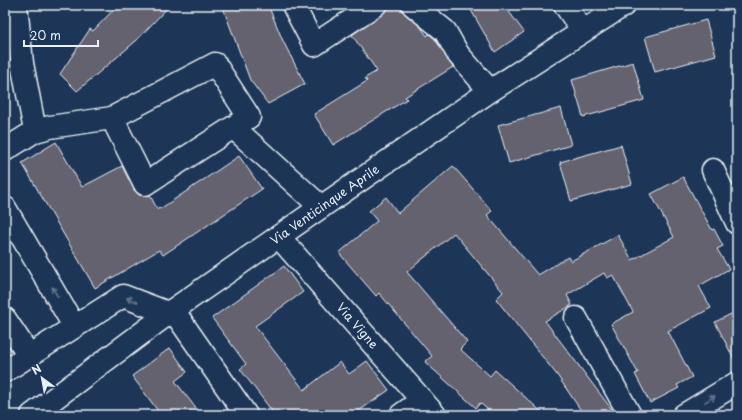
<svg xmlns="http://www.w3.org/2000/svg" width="742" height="420" font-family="'Playpen Sans',sans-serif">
	<rect width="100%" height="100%" fill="#1d3557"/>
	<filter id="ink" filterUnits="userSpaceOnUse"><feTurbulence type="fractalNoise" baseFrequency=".025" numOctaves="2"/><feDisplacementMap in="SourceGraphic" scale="8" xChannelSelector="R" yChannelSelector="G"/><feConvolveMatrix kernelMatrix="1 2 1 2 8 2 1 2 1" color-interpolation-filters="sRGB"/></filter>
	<g filter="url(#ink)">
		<g fill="#656270" stroke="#e8f1f8">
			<path d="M118,5h52l-34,36 -59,50 -17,-17 30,-45 3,2z"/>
			<path d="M222,5h46l15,36 22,43 -37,20 -18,-24z"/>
			<path d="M394,5h7l4,9 15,12 7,10 2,-2 6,5 18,28 -48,30 2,2 -74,46 -19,-31 53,-33 -2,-3 12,-7 -25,-36z"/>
			<path d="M468,5h36l20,27 -29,20z"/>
			<path d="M706,20l10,35 -61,17 -10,-35z"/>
			<path d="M633,62l11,38 -61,17 -11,-37z"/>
			<path d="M561,108l10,37 -62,18 -11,-38z"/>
			<path d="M56,142l26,45 40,-21 12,24 5,5 6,1 5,-1 7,14 2,-2 1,2 79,-53 23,33 -99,66 -4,-5 -64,38 -73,-125z"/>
			<path d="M621,145l11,39 -61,17 -11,-39z"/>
			<path d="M453,166l39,45 -5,4 51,60 30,-18 3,4 47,-26 14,25 42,-23 -23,-43 32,-17 29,53 2,-1 9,17 -6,3 12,20 -30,17 12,22 -43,23 24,46 -15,8 2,3 -29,15 -15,-29 3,-1 -27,-49 22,-12 -20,-37 -6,3 -3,-5 -37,22 5,10 -27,16 71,94h-32l-27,-40 -61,-76 7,-7 -49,-59 -47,39 60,70 -7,7 30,27 5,-6 50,45h-51l-14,-12 -4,5 -51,-46 7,-6 -53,-63 -3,3 -37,-43 38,-32 -8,-10 17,-14 12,16z"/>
			<path d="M284,266l19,26 -48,34 49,64 36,-28 9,12 18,-13 22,29 -36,25h-78l-35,-46 6,-5 -34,-46z"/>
			<path d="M737,311v54l-22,-43z"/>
			<path d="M170,348l17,24 -12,9 26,34h-40l-29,-39z"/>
		</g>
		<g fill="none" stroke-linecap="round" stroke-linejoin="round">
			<defs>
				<g id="minor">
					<path d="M293,5l21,40 61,-40"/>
					<path d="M413,5l32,26 13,23 32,37"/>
					<path d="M565,5l17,25"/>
					<path d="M234,128l87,79"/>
					<path d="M35,131l15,-4 62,-9 103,-54 34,53 -104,67 -33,-66"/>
					<path d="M5,150l30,-19 -13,-68 -6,-58"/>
					<path d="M713,170l24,53"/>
					<path d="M5,208l69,118"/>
					<path d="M279,237l156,178"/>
					<path d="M173,310l73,105"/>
					<path d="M576,318l54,97"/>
					<path d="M5,319l24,36"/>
					<path d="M5,371l118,-75 45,17"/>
					<path d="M32,415l141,-105 148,-103 169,-116 134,-86"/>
					<path d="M401,415l21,-15"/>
					<path d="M684,415l53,-32"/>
				</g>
			</defs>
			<use href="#minor" stroke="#e8f1f8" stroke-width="25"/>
			<use href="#minor" stroke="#1d3557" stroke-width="22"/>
		</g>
		<defs><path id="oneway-shaft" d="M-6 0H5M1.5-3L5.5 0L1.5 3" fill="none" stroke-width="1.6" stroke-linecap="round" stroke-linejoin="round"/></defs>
		<g stroke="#64778f">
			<use href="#oneway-shaft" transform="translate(55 292) rotate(-120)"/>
			<use href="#oneway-shaft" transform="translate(132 300) rotate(-159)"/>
			<use href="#oneway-shaft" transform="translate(710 399) rotate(-31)"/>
		</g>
	</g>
	<g text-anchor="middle" stroke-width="4" stroke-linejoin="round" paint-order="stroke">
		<g font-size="12" fill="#e8f1f8" stroke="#1d3557">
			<text transform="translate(325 205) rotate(-35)" y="4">Via Venticinque Aprile</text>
			<text transform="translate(357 326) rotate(49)" y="4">Via Vigne</text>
		</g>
	</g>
	<rect width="742" height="420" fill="none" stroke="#1d3557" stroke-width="20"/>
	<rect x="10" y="10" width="722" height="400" fill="none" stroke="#e8f1f8" stroke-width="1.5" filter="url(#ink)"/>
	<g transform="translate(42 378) rotate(328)" stroke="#1d3557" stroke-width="3" paint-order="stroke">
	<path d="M0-3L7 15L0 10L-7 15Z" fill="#e8f1f8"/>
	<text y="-6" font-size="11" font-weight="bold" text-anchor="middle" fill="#e8f1f8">N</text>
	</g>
	<path d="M24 40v6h74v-6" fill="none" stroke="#e8f1f8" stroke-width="2"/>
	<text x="30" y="40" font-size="12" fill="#e8f1f8" stroke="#1d3557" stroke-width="3" paint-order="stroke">20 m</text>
</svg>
